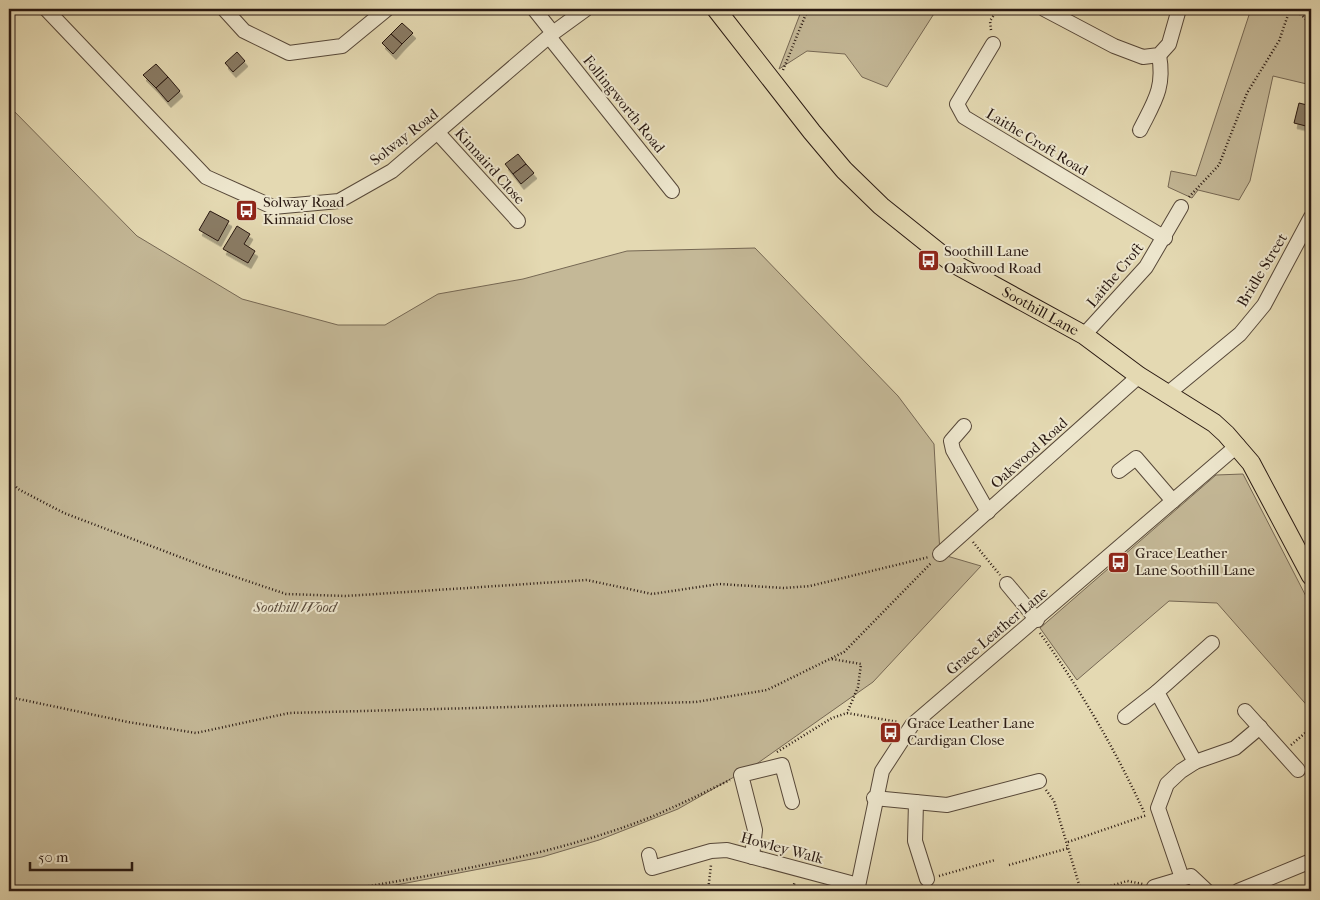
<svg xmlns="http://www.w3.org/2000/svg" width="1320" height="900" font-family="'IM FELL French Canon',serif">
	<defs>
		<filter id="shadow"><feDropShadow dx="3" dy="5.5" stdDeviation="0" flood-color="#0004"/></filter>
	</defs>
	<rect width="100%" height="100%" fill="#e4d9b2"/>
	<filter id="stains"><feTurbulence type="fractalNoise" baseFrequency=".004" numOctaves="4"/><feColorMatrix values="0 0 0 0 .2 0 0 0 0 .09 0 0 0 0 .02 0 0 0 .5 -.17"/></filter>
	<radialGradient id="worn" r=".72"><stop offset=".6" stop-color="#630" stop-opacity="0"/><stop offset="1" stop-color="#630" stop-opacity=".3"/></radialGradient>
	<g fill="#c4b897" stroke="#766854">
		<path d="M802,9h135l-50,78 -25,-10 -17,-23 -38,-3 -28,18z"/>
		<path d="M1251,9h60v76l-38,-9 -23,105 -11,19 -41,-10 -6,8 -24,-11 3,-16 25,5z"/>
		<path d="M9,106l128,130 105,63 96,26h47l53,-31 85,-15 104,-28 128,-3 143,148 36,48 6,110 41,12 -108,116 -118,83 -77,44 -79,31 -57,17 -177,34h-356z"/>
		<path d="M1243,474l68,132v104l-94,-107 -48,-2 -92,79 -37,-52 176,-153z"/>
	</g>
	<g fill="#8a7c65" stroke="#281811" filter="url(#shadow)">
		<path d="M402,23l11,10 -11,11 -11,-10z"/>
		<path d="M391,34l11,10 -9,10 -11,-11z"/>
		<path d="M237,52l8,9 -12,11 -8,-9z"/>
		<path d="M156,64l12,13 -12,11 -13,-13z"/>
		<path d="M168,77l12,14 -12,11 -12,-14z"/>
		<path d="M1299,103l12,3 -1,21 -16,-4z"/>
		<path d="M518,154l8,10 -13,10 -8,-10z"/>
		<path d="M526,164l8,9 -13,11 -8,-10z"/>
		<path d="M210,211l19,10 -11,20 -19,-11z"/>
		<path d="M237,226l13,8 -6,10 11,7 -7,12 -25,-14z"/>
	</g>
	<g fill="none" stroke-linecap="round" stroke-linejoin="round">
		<defs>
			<g id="minor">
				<path d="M46,9l160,168 67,30 66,-6 53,-30 161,-138 33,-24"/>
				<path d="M224,9l20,22 45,22 53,-7 45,-37"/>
				<path d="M534,9l19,24"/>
				<path d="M1044,9l70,37 29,11 16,-2 10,-11 10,-35"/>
				<path d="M550,38l122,153"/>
				<path d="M993,44l-36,60 7,13 201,121"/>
				<path d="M1140,130c14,-28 25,-42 19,-75"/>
				<path d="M438,133l80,88"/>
				<path d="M1084,335l62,-68 35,-60"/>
				<path d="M1166,395l74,-61 24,-29 47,-88"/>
				<path d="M964,426l-13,15 2,9 35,62"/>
				<path d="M1119,471l17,-13 37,43"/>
				<path d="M940,554l199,-178"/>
				<path d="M1007,584l30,36"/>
				<path d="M1245,711l53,59"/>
				<path d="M1125,717l32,-25"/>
				<path d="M1195,762l-38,-70 55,-49"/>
				<path d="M874,798l73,7 92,-24"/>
				<path d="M916,802l-1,39 12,38"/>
				<path d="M649,855l3,13 59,-17 16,-1 131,35"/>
				<path d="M752,857l3,-27 -14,-55 41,-10 10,37"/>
				<path d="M1182,878l-24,-70 9,-24 14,-13 14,-9 40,-14 25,-21"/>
				<path d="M857,891l25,-120 30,-46 326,-280"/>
				<path d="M1155,891l-1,-4 37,-11 16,15"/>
				<path d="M1238,891l73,-30"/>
			</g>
			<g id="major">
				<path id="s1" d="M716,9l96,123 32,38 37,36 70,56 133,73 55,41 75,47 12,11 25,29 60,113"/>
			</g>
		</defs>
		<use href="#minor" stroke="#574839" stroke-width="16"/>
		<use href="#major" stroke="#281811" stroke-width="20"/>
		<g stroke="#281811" stroke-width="2.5" stroke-dasharray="1 2.5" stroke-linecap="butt">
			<path d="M1295,9l16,15"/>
			<path d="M991,30l-1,-9 8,-12"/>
			<path d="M783,70l25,-61"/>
			<path d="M1189,197l30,-32 28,-72 32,-52 11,-32"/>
			<path d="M1311,378l-4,10 4,3"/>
			<path d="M9,479l9,10 46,24 145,55 77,26 60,2 241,-16 65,14 67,-10 65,4 26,-2 119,-29"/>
			<path d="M973,542l27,33"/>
			<path d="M1040,633c40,56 75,116 104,179"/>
			<path d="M832,659l29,5 -3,23 -11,26"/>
			<path d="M9,697l119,25 68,11 93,-20 407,-11 71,-12 77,-38 88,-90"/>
			<path d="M1291,745l20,-17"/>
			<path d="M777,752l55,-34 15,-5 51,9"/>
			<path d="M1046,790l8,11 27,90"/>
			<path d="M1068,842l79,-27"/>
			<path d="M1009,865l60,-17"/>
			<path d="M939,876l56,-16"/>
			<path d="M341,891c103,-18 212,-35 310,-74 26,-11 52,-24 79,-37"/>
			<path d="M708,891l3,-26"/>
			<path d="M792,891l3,-10"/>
			<path d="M1094,891l33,-10 16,3"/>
		</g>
		<use href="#minor" stroke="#ede6cd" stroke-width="14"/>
		<use href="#major" stroke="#e4d9b2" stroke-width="18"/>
	</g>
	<defs>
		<symbol id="bus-square" viewBox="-11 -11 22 22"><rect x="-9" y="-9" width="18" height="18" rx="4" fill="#8f2418" stroke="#ede6cd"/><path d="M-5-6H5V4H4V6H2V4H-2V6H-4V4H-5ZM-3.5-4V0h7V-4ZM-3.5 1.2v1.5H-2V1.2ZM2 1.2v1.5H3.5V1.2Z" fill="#fff"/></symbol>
	</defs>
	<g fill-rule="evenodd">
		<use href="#bus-square" x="234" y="198" width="25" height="25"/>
		<use href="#bus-square" x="916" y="248" width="25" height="25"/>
		<use href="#bus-square" x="1106" y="550" width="25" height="25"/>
		<use href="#bus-square" x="878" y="720" width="25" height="25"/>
	</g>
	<g text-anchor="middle" stroke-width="4" stroke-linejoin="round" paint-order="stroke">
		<g font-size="15" fill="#281811" stroke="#ede6cd">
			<text transform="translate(624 104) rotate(51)" y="5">Follingworth Road</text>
			<text transform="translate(404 137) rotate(-38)" y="5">Solway Road</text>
			<text transform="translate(1037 142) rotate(31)" y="5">Laithe Croft Road</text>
			<text transform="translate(490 166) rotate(48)" y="5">Kinnaird Close</text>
			<text transform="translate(1262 270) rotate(-59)" y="5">Bridle Street</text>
			<text transform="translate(1115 275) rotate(-50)" y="5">Laithe Croft</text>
			<text dy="5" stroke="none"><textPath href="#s1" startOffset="449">Soothill Lane</textPath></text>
			<text transform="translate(1029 453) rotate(-42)" y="5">Oakwood Road</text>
			<text transform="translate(997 631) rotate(-40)" y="5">Grace Leather Lane</text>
			<text transform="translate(782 848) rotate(15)" y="5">Howley Walk</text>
		</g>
		<g font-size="15" fill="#281811" stroke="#ede6cd" text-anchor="start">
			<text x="263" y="207">Solway Road<tspan x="263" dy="17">Kinnaid Close</tspan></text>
			<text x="944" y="256">Soothill Lane<tspan x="944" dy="17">Oakwood Road</tspan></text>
			<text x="1135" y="558">Grace Leather<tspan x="1135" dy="17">Lane Soothill Lane</tspan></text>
			<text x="907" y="728">Grace Leather Lane<tspan x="907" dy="17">Cardigan Close</tspan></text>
		</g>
		<g font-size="15" font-style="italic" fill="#574839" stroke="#ede6cd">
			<text x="295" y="612">Soothill Wood</text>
		</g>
	</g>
	<rect width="1320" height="900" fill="none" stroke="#e4d9b2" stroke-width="30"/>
	<rect x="10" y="10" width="1300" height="880" fill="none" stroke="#281811" stroke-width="2.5"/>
	<rect x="15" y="15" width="1290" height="870" fill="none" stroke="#281811"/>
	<path d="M30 862v8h102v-8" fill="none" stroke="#281811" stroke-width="2.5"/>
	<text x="38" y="862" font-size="15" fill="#281811" stroke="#ede6cd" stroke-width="4" paint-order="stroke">50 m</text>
	<rect width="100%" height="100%" filter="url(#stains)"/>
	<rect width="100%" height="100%" fill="url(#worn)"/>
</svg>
